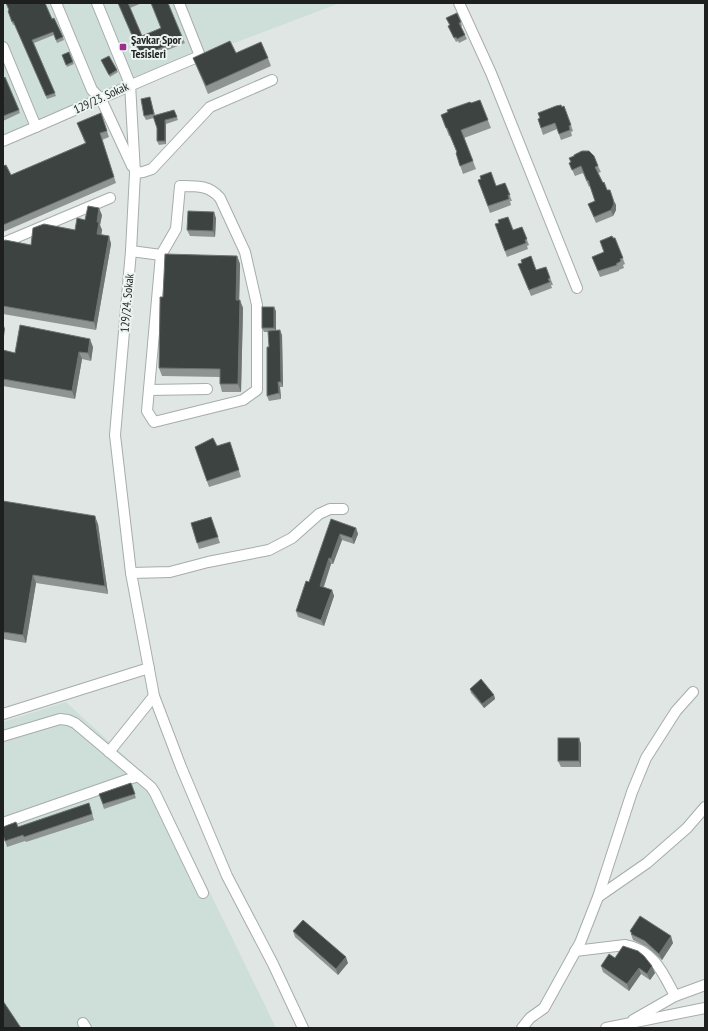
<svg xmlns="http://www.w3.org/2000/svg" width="708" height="1031" font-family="'PT Sans Narrow',sans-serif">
	<rect width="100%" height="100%" fill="#dfe6e4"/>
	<g fill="#ceded9">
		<path d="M3,3h337l-140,53 -197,83z"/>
		<path d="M66,702l93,86 117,240h-273v-306z"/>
	</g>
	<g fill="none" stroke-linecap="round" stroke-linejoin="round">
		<defs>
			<g id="minor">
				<path d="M56,3l36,87 9,9 31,67"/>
				<path d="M97,3l33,81 5,89 -4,78 -16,184 16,138 23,123 27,71 46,109 46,88 30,64"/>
				<path d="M459,3l32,70 86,215"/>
				<path d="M3,47l33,80"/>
				<path d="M3,141c66,-28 131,-58 197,-85l-21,-53"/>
				<path d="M135,173l8,-1 9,-3 58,-62 62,-27"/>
				<path d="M180,186c16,0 29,-1 40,12l25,54 12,53v85l-14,10 -89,22 -7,-11 14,-156 15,-26z"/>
				<path d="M3,243l107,-45"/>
				<path d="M131,251l30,4"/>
				<path d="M149,390l58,-1"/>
				<path d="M131,573l39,-1 38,-10 61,-12 23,-12 27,-24 11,-5h13"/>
				<path d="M3,714l146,-46"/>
				<path d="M3,736l57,-17 8,1 7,3 76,64 4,6 48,100"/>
				<path d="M109,752l45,-56"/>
				<path d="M3,823l135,-47"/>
				<path d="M598,897l49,-34 40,-35 18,-21"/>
				<path d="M575,951l50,-6c29,5 38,28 50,51"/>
				<path d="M633,1020l42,-24 30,-11"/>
				<path d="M83,1023l3,5"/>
				<path d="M522,1028l8,-10 14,-10 36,-65 18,-46 34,-105 14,-34 30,-47 17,-19"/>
				<path d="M606,1028l99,-20"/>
			</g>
		</defs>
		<use href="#minor" stroke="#a6adab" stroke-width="12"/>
		<use href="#minor" stroke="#fff" stroke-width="10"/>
	</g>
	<g fill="#8e9492">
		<path d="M118,3h24l-12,5 12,28 41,3 2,4 -42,17z"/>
		<path d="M8,11l44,8 11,18 1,3 -7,3 -3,-8 -20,8 22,53 -9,3 -32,-75 -2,1z"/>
		<path d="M446,18l15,4 1,4 -1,1 6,12 -8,4 -1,-2 -2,1 -8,-16h2z"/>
		<path d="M236,53l32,5 3,8 -63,28 -15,-36z"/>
		<path d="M62,55l11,7 1,2 -7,3z"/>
		<path d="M101,60l16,10 1,2 -8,5z"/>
		<path d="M480,100l11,28 -27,10 12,31 -13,5 -7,-21h1l-7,-17h-1l-8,-21z"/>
		<path d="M151,101l4,14 19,-5 4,10 -12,4v20l-7,1 -2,-4v-13l-3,-10 -8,2 -2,-4z"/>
		<path d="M3,103l16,7 1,3 -17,8z"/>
		<path d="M101,113l8,24 -7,3 14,43 -113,49v-66l8,9 74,-32 -8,-20z"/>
		<path d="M538,119l33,6 2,6 -2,1 1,4 -11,4 -4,-11 -14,6z"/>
		<path d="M569,163l29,3 3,6 -3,1 5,10 13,22v5l-3,6 -17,7 -8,-19 7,-3 -5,-15 -1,1 -6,-14 -8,3z"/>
		<path d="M478,180l18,6 9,-3 7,18h-2l1,4 -21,8z"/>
		<path d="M102,215l-2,10 2,5 -1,5 8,1 2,8 -15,86 -93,-16v-73l28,4 44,-15 10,-10z"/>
		<path d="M216,218l-1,19 -25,-1 -3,-6z"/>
		<path d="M495,224l18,6 9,-3 7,18 -2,1 1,3 -21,8z"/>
		<path d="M613,238h2l10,26 -2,1 1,3 -5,2v1l-19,6 -8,-20 12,-5z"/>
		<path d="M237,256l3,8 -1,36 4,8 -2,84h-19l-2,-8v-7l-58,-1 -3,-8 4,-71z"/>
		<path d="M518,264l18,6 10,-3 7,18h-2l1,3 -21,8z"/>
		<path d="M276,311v19l6,5 1,52h-3l1,12 -12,2 -2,-5 2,-49 -1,-15h-4l-2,-4z"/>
		<path d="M93,347l-2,14 -9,-2 -7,40 -72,-13v-36l12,3z"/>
		<path d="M230,442l11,35 -32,10 -14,-40 22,-1z"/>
		<path d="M3,501l95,23 10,70 -72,-11 -10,60 -23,-4z"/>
		<path d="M211,517l9,26 -21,6 -8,-26z"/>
		<path d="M331,519l25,9 2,6 -4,10 -12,-4 -9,24h-2l-7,23 8,3 2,6 -10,30 -26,-9 -2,-6 13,-29z"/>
		<path d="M470,689l24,6 1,4 -11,9 -13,-15z"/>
		<path d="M579,738l2,6v23h-20l-3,-6z"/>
		<path d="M131,783l5,15 -32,11 -5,-15z"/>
		<path d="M89,803l5,17 -68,22 -1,-1 -18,6 -4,-12 15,-8z"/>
		<path d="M293,931l55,32 -10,12 -43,-38z"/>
		<path d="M630,931l43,12 -11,17 -15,-13 -14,-7z"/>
		<path d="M615,958l40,15 -5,7 -9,-6 -12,17 -26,-19 -2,-6z"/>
	</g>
	<g fill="#6e7472">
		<path d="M165,120l1,4v20l-1,-3z"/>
		<path d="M613,199l3,6v5l-3,6 -2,-6z"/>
		<path d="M99,208l3,7 -2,10 2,5 -2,12 -3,-8v-12z"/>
		<path d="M214,212l2,6 -1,19 -2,-6z"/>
		<path d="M109,236l2,8 -15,86 -2,-8z"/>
		<path d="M237,256l3,8 -1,44 -3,-8z"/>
		<path d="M240,300l3,8 -2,84 -3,-8z"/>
		<path d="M274,307l2,4v21l-2,-4z"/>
		<path d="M3,323l2,6 -2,14z"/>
		<path d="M280,330l2,5 1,52 -2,-5z"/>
		<path d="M90,339l3,8 -2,14 -3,-8z"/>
		<path d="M79,352l3,7 -7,40 -3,-8z"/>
		<path d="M278,382l2,5 1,12 -2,-6z"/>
		<path d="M95,516l3,8 10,70 -3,-8z"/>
		<path d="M356,528l2,6 -4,10 -2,-6z"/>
		<path d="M340,534l2,6 -9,24 -2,-5z"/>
		<path d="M329,558l2,6 -9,27 -2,-5z"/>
		<path d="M33,575l3,8 -10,60 -3,-8z"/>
		<path d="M332,590l2,6 -10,30 -3,-6z"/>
		<path d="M494,695l1,4 -11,9 -2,-4z"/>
		<path d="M579,738l2,6v23l-2,-6z"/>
		<path d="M671,936l2,7 -11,17 -3,-6z"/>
		<path d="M346,957l2,6 -10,12 -2,-6z"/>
		<path d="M652,966l3,7 -5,7 -3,-6z"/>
		<path d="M639,968l2,6 -12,17 -2,-7z"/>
	</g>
	<g fill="#3d4341" stroke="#6e7472">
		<path d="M6,3h39l7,16 2,-1 9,19 -7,3 -3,-8 -21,8 23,53 -9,3 -33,-75 -1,1 -4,-11 1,-1z"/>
		<path d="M118,3h10l14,33 19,-8 -10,-25h17l15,36 -42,17z"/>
		<path d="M457,13l4,9 -2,1 6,12 -8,4 -1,-2 -2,1 -6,-12 2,-1 -4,-7z"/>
		<path d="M230,41l6,12 25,-11 7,16 -62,28 -13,-28z"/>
		<path d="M69,52l4,10 -7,3 -4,-10z"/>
		<path d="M109,56l8,14 -8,5 -8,-15z"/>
		<path d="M3,76l1,2 1,-1 14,33 -16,6v-13h1l-1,-3z"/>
		<path d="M150,97l4,17 -10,2 -3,-17z"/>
		<path d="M480,100l8,20 -27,10 12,31 -13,5 -4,-13 1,-1 -10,-24h-1l-5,-13 7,-3 -1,-2 23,-8 1,1z"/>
		<path d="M561,105l1,2 2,-1 7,19 -2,1 1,4 -11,4 -4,-11 -14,5 -3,-9 2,-1 -2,-5 18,-7z"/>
		<path d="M174,110l3,7 -12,3v21h-8v-13l-4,-12z"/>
		<path d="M101,113l6,18 -7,2 14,44 -111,48v-59l3,-1 5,10 75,-32 -9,-20z"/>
		<path d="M582,151h7l5,5 4,10 -3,1 8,16 1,-1 3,8h3l3,9 1,5 -3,6 -17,7 -6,-13 7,-3 -7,-21 -1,1 -6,-15 -9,4 -3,-7 2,-1 -2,-4 5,-2v-1z"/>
		<path d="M491,172l5,14 9,-3 5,12h-2l1,4 -21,7 -10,-26 3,-1 -1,-3z"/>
		<path d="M88,206l11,2 -2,14h2l-2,12 12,2 -15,86 -91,-16v-65l2,-1 26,5 2,-17 11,-4 31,6 2,-12 8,2z"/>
		<path d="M188,211l26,1 -1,19 -26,-1z"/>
		<path d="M508,217l5,13 9,-3 5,12 -2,1 1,3 -21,8 -10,-27 4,-1 -1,-3z"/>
		<path d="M612,236l1,2h2l8,20 -3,1 1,2 -5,3 1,1 -19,6 -6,-14 12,-5 -4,-11z"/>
		<path d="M165,254l72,2 -1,44h4l-2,84h-18v-15l-61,-1 1,-66v-5h3z"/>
		<path d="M531,256l5,14 10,-3 4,11 -2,1 2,3 -21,8 -11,-26 4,-1 -1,-3z"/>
		<rect x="262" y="307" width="12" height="21"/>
		<path d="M20,325l70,14 -2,14 -9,-1 -7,39 -69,-12v-29l12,3z"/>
		<path d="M280,330l1,52h-3l1,11 -12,3v-49h2l-1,-16z"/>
		<path d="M213,438l4,8 13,-4 9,28 -32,11 -12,-34z"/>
		<path d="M3,501l92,15 10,70 -72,-11 -10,60 -20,-3z"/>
		<path d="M211,517l7,20 -21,6 -6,-20z"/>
		<path d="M331,519l25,9 -4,10 -12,-4 -9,25 -2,-1 -9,28 12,4 -11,30 -25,-9 10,-30 3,1z"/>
		<path d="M481,679l13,16 -12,9 -12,-15z"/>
		<rect x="558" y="738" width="21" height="23"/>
		<path d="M131,783l4,11 -32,10 -4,-10z"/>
		<path d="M89,803l3,11 -68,23 -1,-2 -18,6 -2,-6v-8l13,-5 2,5z"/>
		<path d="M640,916l31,20 -12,18 -14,-13 -14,-7 1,-1 -2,-2z"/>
		<path d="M303,920l43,37 -10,12 -43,-38z"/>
		<path d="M623,946l15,5 6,5 8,10 -5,8 -8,-6 -12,16 -26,-18 8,-12 6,4z"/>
		<path d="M3,1001l18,27h-18z"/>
	</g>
	<rect fill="#9d2e8d" stroke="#ecf4f1" stroke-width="1.5" x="119" y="43" width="8" height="8" rx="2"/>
	<g text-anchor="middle" stroke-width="4" stroke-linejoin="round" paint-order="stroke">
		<g font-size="12" font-weight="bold" fill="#1d201f" stroke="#ecf4f1" text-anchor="start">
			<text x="131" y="44">Şavkar Spor<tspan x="131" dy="14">Tesisleri</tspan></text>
		</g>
		<g font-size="12" fill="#1d201f" stroke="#ecf4f1">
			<text transform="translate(101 98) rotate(-25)" y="4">129/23. Sokak</text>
			<text transform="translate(127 303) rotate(-85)" y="4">129/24. Sokak</text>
		</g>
	</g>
	<rect width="708" height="1031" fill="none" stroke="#1d201f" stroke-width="8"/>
</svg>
